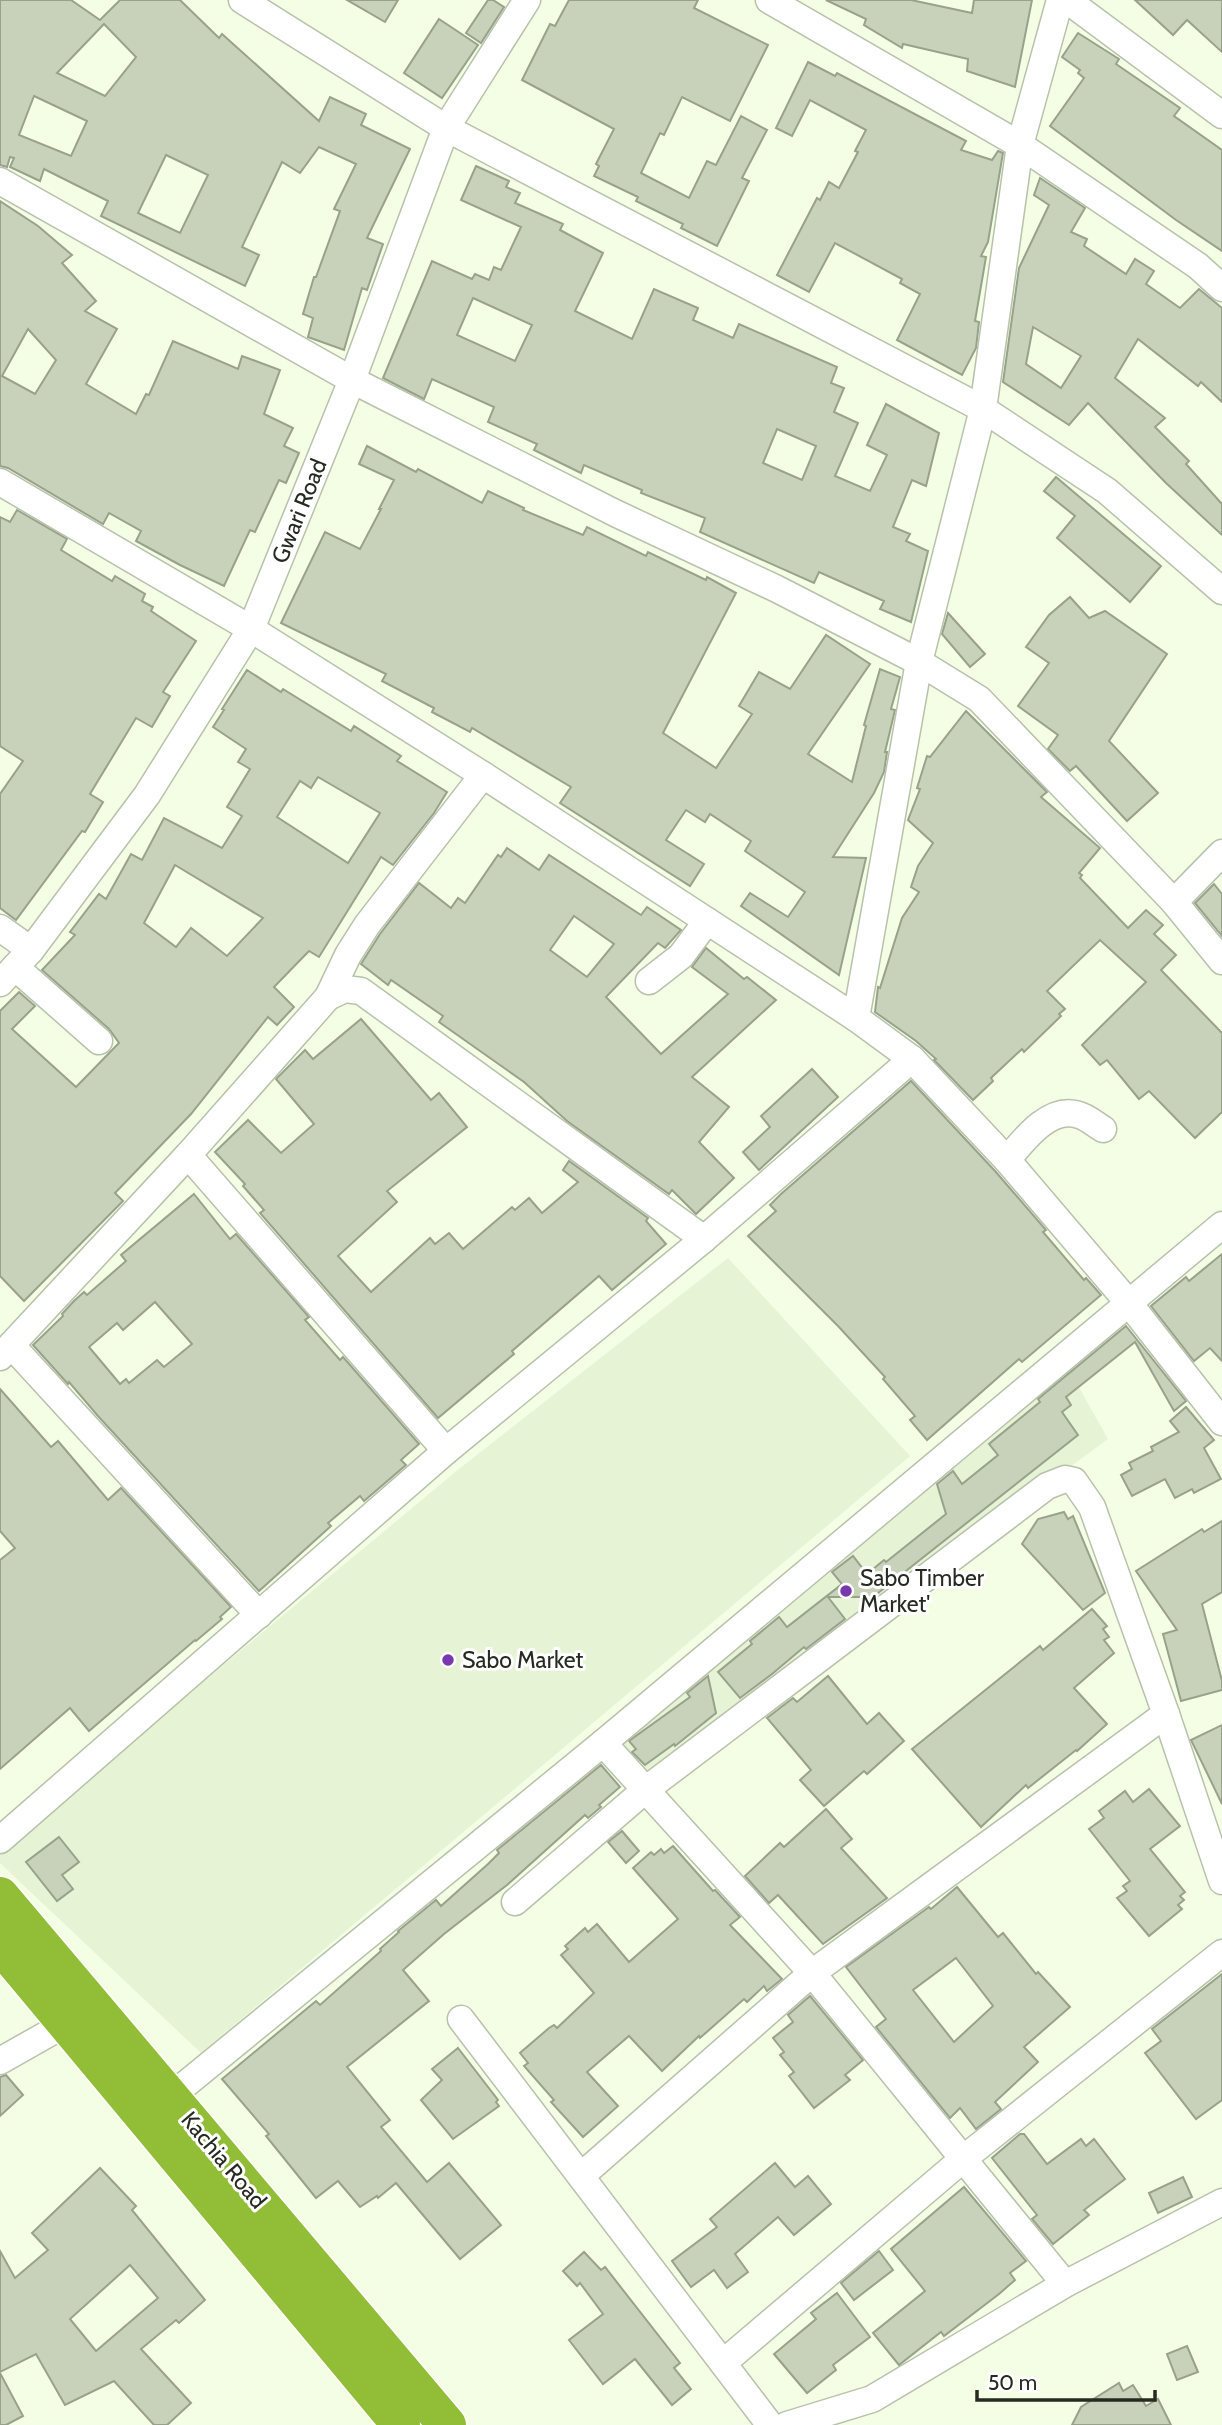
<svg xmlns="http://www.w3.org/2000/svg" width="1222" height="2425" font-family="Cabin,sans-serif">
	<rect width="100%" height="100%" fill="#f3fee5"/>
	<g fill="#e6f3d4">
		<path d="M728,1258l182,198 -709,597 -201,-190v-12l459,-382z"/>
		<path d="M1064,1361l44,78 -465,343 -32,-38z"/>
	</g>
	<g fill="#c8d2ba" stroke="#98a28b" stroke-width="2" fill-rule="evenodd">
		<path d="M0,0h71l29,20 20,-20h60l39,38 3,-4 97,87 11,-24 36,17 -5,11 49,24 -43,89 16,6 -16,46 -5,-2 -18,62 -36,-13 5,-19 -10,-4 11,-37h2l24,-66 -6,-2 22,-45 -37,-17 -19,26 -18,-11 -40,85 17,8 -14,31 -144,-70 7,-15 -64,-32 -4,12 -30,-14 4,-9 -4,-1 -3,10 -7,-2zM104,24l32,33 -31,39 -48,-23zM34,96l53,25 -16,35 -52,-21zM166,155l42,20 -28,58 -42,-20z"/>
		<path d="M347,0h51l-13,22z"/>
		<path d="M488,0h5l11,7 -23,36 -15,-10z"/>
		<path d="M569,0h129l-4,8 74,37 -38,76 -48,-24 -18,38 -4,-2 -19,40 48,25 18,-37 9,4 25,-49 26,14 -25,48 7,3 -32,65 -36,-18 2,-4 -47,-23 2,-4 -44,-21 5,-10 -3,-2 18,-35 -92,-49 28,-56 5,2z"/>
		<path d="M826,0h85l61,13 2,-13h58l-17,87 -48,-16 1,-12 -65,-15 -1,4 -38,-23 2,-6z"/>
		<path d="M1135,0h87v52l-35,-32 -14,15z"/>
		<path d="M439,19l39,26 -36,53 -38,-25z"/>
		<path d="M1078,33l41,26 -3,5 64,44 -6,8 48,34v101l-46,-31 -126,-94 34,-48 -6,-5 2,-3 -18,-13z"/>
		<path d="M808,62l27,14 2,-3 129,68 -5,9 31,10 6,-9 5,2 -15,89 -7,14 5,1 -11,64 4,1 -3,26 -14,27 -65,-35 23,-46 -20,-11 2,-4 -67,-36 -26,49 -32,-17 40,-77 3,2 9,-18 10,6 19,-36 -3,-1 11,-21 -56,-30 -18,36 -16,-8z"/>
		<path d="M476,166l33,15 -3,6 14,6 -5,10 48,21 -3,6 43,23 -28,58 57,28 22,-50 44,19 -5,12 40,18 6,-14 98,43 -6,16 13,5 -10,24 24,11 -23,53 35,15 17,-36 -20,-10 19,-41 53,29 -13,53 -14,-6 -19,47 17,7 -4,7 22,10 -17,71 -31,-13 4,-8 -65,-29 -5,11 -114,-51 5,-14 -64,-25 1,-3 -58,-25 -3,8 -47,-23 3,-6 -49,-22 6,-15 -62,-28 -8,20 -41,-21 49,-117 40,18 3,-5 14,6 5,-13 7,3 20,-43 -60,-27zM473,298l59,27 -17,36 -58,-26zM777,429l39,17 -14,34 -39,-17z"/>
		<path d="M1040,178l45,30 -14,24 16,7 -3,7 42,28 9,-15 19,12 -8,13 34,24 19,-19 23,19v94l-21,-20 -3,4 -60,-47 -23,39 50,40 -10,9 34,34 -3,3 36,40v31l-56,-52 -78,-80 -19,22 -66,-43 16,-114 30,-63 -15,-10zM1033,327l48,29 -20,32 -35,-24z"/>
		<path d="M0,201l38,25 34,29 -10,8 34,38 -11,10 32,18 -31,55 50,30 10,-20 3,1 24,-54 65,28 4,-13 38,14 -16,44 29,14 -9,18 15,7 -13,30 -7,-3 -24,52 -5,-2 -26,56 -44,-21 -44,-24 5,-10 -32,-18 -6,11 -95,-56 -8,-2zM28,329l28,31 -21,34 -33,-18z"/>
		<path d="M367,446l49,26 2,-3 64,34 6,-12 36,17 -1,2 60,25 4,-8 59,29 2,-4 58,28 1,-3 29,16 -73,140 53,35 36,-54 -13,-8 20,-34 31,17 36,-54 44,29 -62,90 44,28 14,-56 -2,-1 16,-56 20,8 -9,32 4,1 -10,42h2l-3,20 -10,21 -41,64 33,1 -27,117 -98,-69 9,-13 38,24 17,-25 -60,-41 6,-10 -41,-27 -5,8 -19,-12 -20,30 38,24 -14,22 -130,-83 11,-16 -99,-59 -2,4 -38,-20 2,-4 -52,-27 4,-7 -105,-51 44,-91 35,17 21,-40h-2l15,-29 -35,-16z"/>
		<path d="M1056,477l105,89 -31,36 -73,-64 18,-22 -31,-25z"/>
		<path d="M17,510l50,29 -6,11 51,31 3,-5 30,18 -3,7 11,6 -2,4 45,30 -33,51 7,4 -18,31 -16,-9 -46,76 13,8 -18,30 -3,-1 -66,89 -16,-12v-114l23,-33 -23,-15v-229l10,5z"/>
		<path d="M1070,597l19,21 16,-7 62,43 -58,87 49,52 -31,28 -51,-55 -6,5 -22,-22 10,-14 -40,-29 31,-43 -23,-16 23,-32z"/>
		<path d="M948,613l37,41 -15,13 -28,-33z"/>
		<path d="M247,670l34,22 2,-3 68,42 3,-5 47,30 -4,5 50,31 -13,21 -41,52 -12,-8 -62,100 -10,-6 -35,36 20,20 -17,18 -9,-8 -77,97 -76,79 8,8 -99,100 -24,-25v-265l19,-19 16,14 -23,23 64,58 43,-44 -10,-14 -67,-59 33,-35 -5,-3 29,-38 7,5 25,-45 11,6 22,-42 58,30 20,-32 -15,-9 23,-38 -12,-7 8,-13 -33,-22 11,-17 -2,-1zM318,777l62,36 -32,50 -71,-46 23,-36 11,7zM175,865l88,53 -36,38 -36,-28 -15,19 -32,-24z"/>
		<path d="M966,711l81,81 -6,5 59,51 -21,25 3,2 -2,3 48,50 18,-18 17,15 -9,9 22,21 -15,15 61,63v79l-27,26 -46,-47 -10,8 -32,-39 -7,5 -18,-20 64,-63 -46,-42 -53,51 18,18 -6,5 2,2 -37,36 -2,-3 -31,29 2,3 -20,19 -39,-40 2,-1 -20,-18 -41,-29 3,-25 2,1 22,-70 17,-26 -8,-5 7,-21 15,-23 -25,-23 12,-31 -3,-1 10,-32 3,1z"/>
		<path d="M507,848l32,22 10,-15 92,60 6,-8 34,23 -16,18 -7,-5 -52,54 55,57 67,-60 -36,-27 14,-19 38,31 3,-2 29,23 -84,77 37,30 -30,35 35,36 -38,36 -24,-24 -3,4 -102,-73 -43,-39 -85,-60 4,-6 -52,-36 -3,5 -27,-21 19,-30 39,-51 32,25 7,-10 7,5 33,-48 3,2zM574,916l40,28 -27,33 -37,-27z"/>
		<path d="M1214,884l8,10v42l-27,-33z"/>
		<path d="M361,1019l70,81 8,-7 28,34 -80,64 10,11 -59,54 33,36 59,-54 5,6 14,-11 14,16 49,-42 3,3 14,-12 13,15 36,-31 -15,-12 6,-9 79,57 -2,3 20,23 -54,46 -13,-14 -87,75 2,3 -76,64 -178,-205 4,-3 -21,-24 2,-2 -30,-32 33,-32 33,33 33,-29 -38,-45 29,-29 8,9z"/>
		<path d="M812,1069l26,28 -79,73 -16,-18 27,-25 -9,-11z"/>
		<path d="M911,1081l84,90 51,59 -3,2 41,48 2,-2 15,17 -79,67 -3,-3 -92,81 -17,-20 5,-4 -32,-37 2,-2 -47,-51 -90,-90 28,-25 -6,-6 11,-11z"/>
		<path d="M194,1194l36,45 6,-5 73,83 -4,3 35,40 3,-3 76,87 -18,16 5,5 -42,36 -4,-5 -32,27 3,3 -72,65 -161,-175 -29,-34 -1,2 -35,-39 30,-29 -1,-2 12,-13 10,-9 3,3 39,-34 -5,-6zM155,1302l37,42 -28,23 -7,-7 -28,23 -3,-4 -6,5 -31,-37 28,-24 6,7z"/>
		<path d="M1222,1254v107l-12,-13 -16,13 -43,-55 35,-29 3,4z"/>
		<path d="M1126,1326l60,75 -12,10 -39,-69 -69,55 5,8 -9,7 16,23 -205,162h-45l17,22 -39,30 -2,-2 -32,27 -32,24 -22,-26 34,-28 -2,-3 29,-24 8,10 55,-43 -10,-12 21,-16 14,18 17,-14 2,2 60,-48 -9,-30 16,-13 9,13 36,-29 -9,-11 51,-42 -2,-3z"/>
		<path d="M0,1389l51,58 7,-6 50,59 13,-12 110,119 -11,10 2,2 -26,22 -1,-1 -106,91 -19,-23 -70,61v-209l15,-12 -15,-17z"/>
		<path d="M1186,1407l28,33 -10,8 17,31 -27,14 -2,-4 -17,9 -10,-19 -33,17 -11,-21 11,-6 -3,-6 24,-12 -2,-4 28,-15 -9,-11z"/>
		<path d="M1064,1512l4,7 5,-3 32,77 -22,17 -61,-66 16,-25z"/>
		<path d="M1222,1521v71l-20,12 20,77v9l-41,11 -18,-67 14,-4 -41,-59 66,-42 2,3z"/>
		<path d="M1092,1609l15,17 -4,3 6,8 -5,3 10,13 -40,35 33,36 -30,27 -1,-1 -48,38 -2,-3 -45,42 -69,-78 128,-103 3,4z"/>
		<path d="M708,1676l8,37 -41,33 -1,-2 -29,21 -13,-13 4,-3 -7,-8 61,-44 -3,-4z"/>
		<path d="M828,1676l39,48 12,-11 25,28 -37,33 -3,-3 -40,35 -24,-26 11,-10 -44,-52 26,-20 4,4z"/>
		<path d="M1222,1725v79l-31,-64z"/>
		<path d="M601,1765l19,22 -21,18 2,2 -13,11 -3,-3 -78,70 -63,49 -41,36 26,31 -82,66 43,53 -9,7 46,55 22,-19 52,62 -41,34 -64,-76 -18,15 -1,-2 -17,11 -22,-26 -22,17 -50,-62 3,-2 -47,-55 94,-78 4,4 61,-54 -1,-2 19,-17 -1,-1 38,-31 5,6 47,-42 11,-11 -2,-3z"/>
		<path d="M1149,1789l31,37 -30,23 35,43 -5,4 4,4 -6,5 4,4 -33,27 -32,-38 10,-7 -4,-5 7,-5 -41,-52 15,-11 -5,-7 26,-20 8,11z"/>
		<path d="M826,1809l26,30 -11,9 46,50 -64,46 -45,-49 -9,8 -24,-27 35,-33 4,4z"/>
		<path d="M622,1831l17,20 -13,12 -18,-21z"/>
		<path d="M59,1837l20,25 -17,13 11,14 -16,12 -31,-39z"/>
		<path d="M673,1846l40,45 2,-1 25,27 -10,8 52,54 -15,12 -3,-5 -17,16 -3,-3 -44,39 -1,-2 -37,35 -33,-35 -42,36 31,34 -35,31 -32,-35 3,-2 -30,-34 4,-3 -8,-10 29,-25 5,-3 3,3 37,-35 -33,-38 7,-6 -3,-3 20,-18 3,4 9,-8 32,38 49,-43 -45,-51 18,-16 3,3 7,-6 3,4z"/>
		<path d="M957,1887l41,50 5,-4 33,41 2,-2 32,35 -46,40 14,15 -43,40 6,7 -25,20 -16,-21 -10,10 -74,-91 10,-8 -40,-52 83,-60 2,2zM956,1958l37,48 -39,36 -41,-52z"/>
		<path d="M1222,1974v126l-26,19 -51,-66 16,-12 -9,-12z"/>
		<path d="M810,1996l53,64 -18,15 5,5 -36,28 -25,-32 5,-4 -14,-17 4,-3 -11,-14 20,-16 -5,-7z"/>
		<path d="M458,2048l40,52 -2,2 3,4 -46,33 -32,-39 21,-20 -10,-11z"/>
		<path d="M6,2075l17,20 -23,21v-39z"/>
		<path d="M1020,2134h4l23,30 34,-25 5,7 8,-7 31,40 -41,31 5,5 -36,29 -21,-25 5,-4 -45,-57z"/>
		<path d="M775,2163l20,24 13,-11 23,28 -37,31 -16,-18 -43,37 13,18 -21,16 -13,-18 -23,17 -19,-26 45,-34 -7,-8z"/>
		<path d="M100,2168l36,38 -4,4 73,90 -26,23 -3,-3 -35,29 50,54 -24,22h-13l-40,-44 -49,24 -29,-51 -36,18v-121l15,27 33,-28 -16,-17zM130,2265l28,33 -62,53 -26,-32z"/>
		<path d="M1183,2177l9,20 -34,16 -9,-20z"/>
		<path d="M964,2187l62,74 -16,12 5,7 -16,14 -55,42 -3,-4 -42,33 -26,-32 52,-42 -34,-42z"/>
		<path d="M879,2251l14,19 -39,30 -13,-17z"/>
		<path d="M584,2252l17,18 4,-3 75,96 -6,5 17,21 -19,16 -37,-46 -32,25 -34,-44 34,-26 -23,-31 -3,3 -14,-15z"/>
		<path d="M837,2293l33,44 -37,28 3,5 -29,23 -33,-39 42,-35 -5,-6z"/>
		<path d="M1187,2346l11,26 -21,8 -10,-26z"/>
		<path d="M0,2373l23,43 -17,9h-6z"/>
		<path d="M1119,2383l4,8 10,-6 13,21 12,-7 13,26h-99l9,-18z"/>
	</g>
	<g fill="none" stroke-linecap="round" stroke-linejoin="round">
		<defs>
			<g id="minor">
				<path d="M242,0l204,128 537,281 124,82 115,100"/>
				<path d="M769,0l251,145 178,121 24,22"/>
				<path d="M1067,0l155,115"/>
				<path d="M0,181l352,199 263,133 162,76 142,73 60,37 195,203 48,59"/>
				<path d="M0,482l251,147 232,146 373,243 56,41 95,101 121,142 94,120"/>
				<path d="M1174,902l48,-49"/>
				<path d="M0,928l31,22"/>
				<path d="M15,967l84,74"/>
				<path d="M649,981l32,-25 26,-35"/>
				<path d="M0,983l31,-33 116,-155 104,-166 101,-249 94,-252 81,-128"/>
				<path d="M328,997l20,-42 19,-30 116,-150"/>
				<path d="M856,1018l63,-356 64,-253 37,-264 40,-145"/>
				<path d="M188,1155l258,296"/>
				<path d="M1007,1160c16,-19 42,-55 72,-45 8,2 17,10 24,14"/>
				<path d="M12,1346l247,269"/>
				<path d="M0,1357l188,-202 140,-158 17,-8 16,2 343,248"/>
				<path d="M603,1743l209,230 253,311"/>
				<path d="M0,1840l446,-389 258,-212 208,-180"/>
				<path d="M515,1902l129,-111 403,-305 18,-7 9,2 18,26 74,207 56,167"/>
				<path d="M461,2019l309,406"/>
				<path d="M0,2061l67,-38"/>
				<path d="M170,2097l433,-354 619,-518"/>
				<path d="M581,2176l231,-203 354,-259"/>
				<path d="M723,2363l240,-204 259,-206"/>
				<path d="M787,2425l85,-26 193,-115 157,-82"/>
			</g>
			<g id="highway">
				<path d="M0,1896l447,529"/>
				<path d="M0,1944l401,481"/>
			</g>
		</defs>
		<use href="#minor" stroke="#b8c2ab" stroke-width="29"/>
		<use href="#highway" stroke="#fff" stroke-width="41"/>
		<use href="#minor" stroke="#fff" stroke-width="26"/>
		<use href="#highway" stroke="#92be37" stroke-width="38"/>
	</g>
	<g fill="#7938ad" stroke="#fff" stroke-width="2.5">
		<circle cx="846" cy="1591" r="7"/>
		<circle cx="448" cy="1660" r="7"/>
	</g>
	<g text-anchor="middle" stroke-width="6" stroke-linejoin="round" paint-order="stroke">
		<g font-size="23" fill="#272a21" stroke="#fff">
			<text transform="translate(299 511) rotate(-68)" y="8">Gwari Road</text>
			<text transform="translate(224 2160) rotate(50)" y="8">Kachia Road</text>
		</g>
		<g font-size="23" fill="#272a21" stroke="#fff" text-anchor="start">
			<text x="860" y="1586">Sabo Timber<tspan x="860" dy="26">Market'</tspan></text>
			<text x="462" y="1668">Sabo Market</text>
		</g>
	</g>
	<path d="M977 2390v10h178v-10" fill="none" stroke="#272a21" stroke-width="3.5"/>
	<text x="988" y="2390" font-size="21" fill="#272a21" stroke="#ffffff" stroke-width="5" paint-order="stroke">50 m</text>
</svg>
